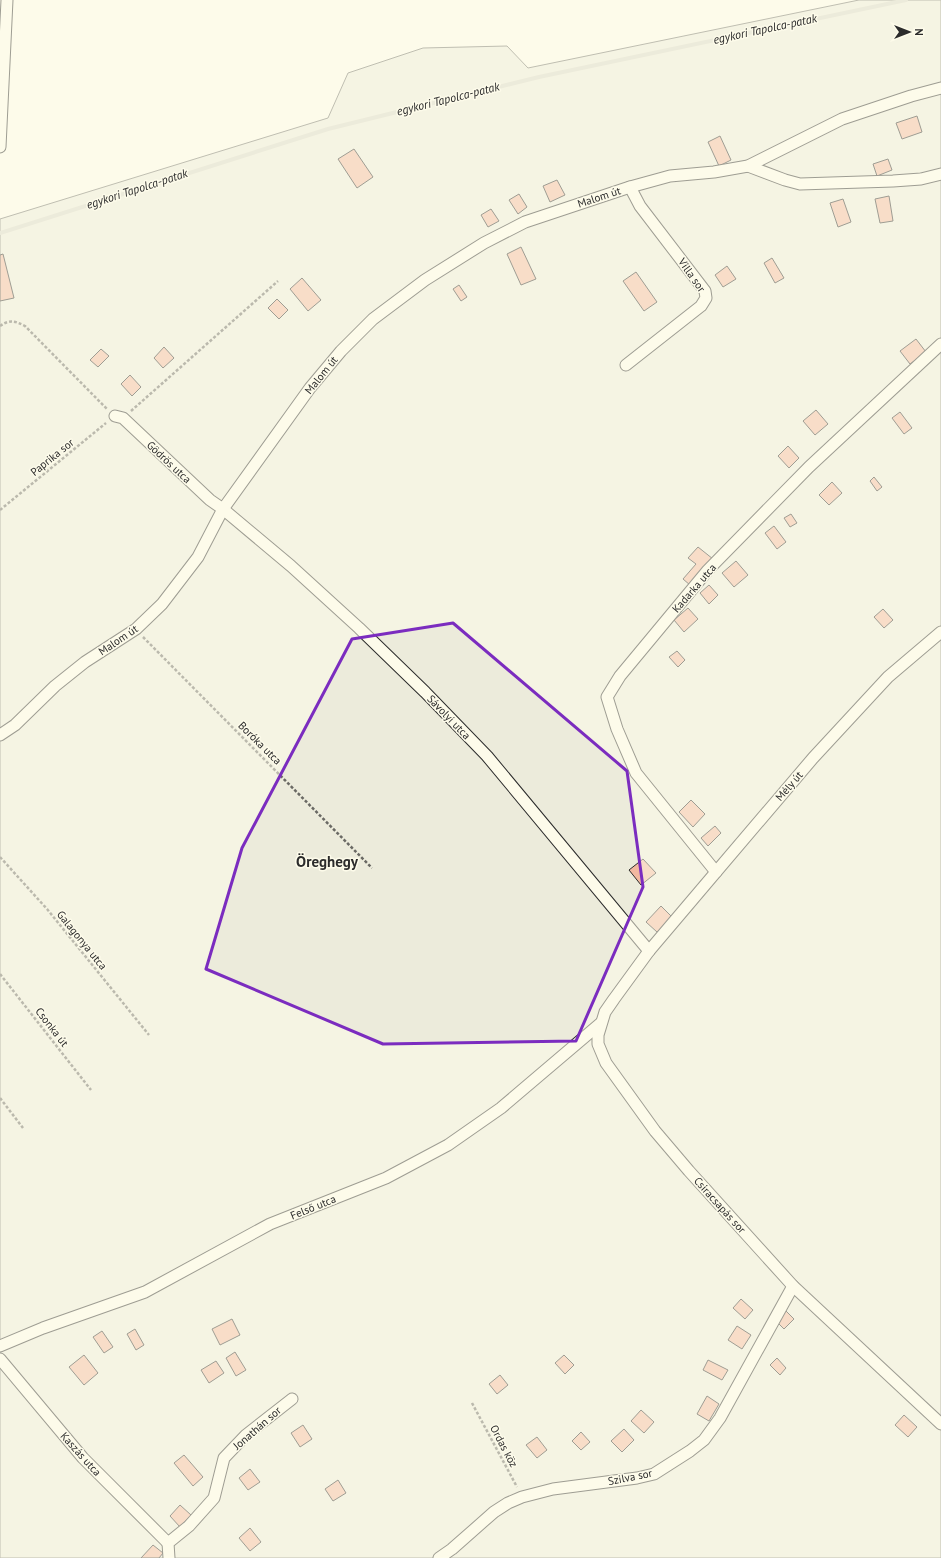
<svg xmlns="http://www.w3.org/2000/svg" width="941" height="1558" font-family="'PT Sans',sans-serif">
	<rect width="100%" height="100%" fill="#fdfbea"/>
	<path fill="#ecebdb" stroke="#74746e" d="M859,0h82v1558h-941v-1339l328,-101 20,-45 75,-25 84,-2 21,22z"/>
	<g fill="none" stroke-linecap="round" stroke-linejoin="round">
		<path stroke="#d8d7c9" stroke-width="4" d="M0,233l328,-104 211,-52 367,-77"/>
	</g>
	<g fill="#f2b8a0" stroke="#2b2b2b">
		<path d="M917,116l5,16 -20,7 -6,-16z"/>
		<path d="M720,136l11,24 -12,6 -11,-24z"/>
		<path d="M354,149l19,28 -16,11 -19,-29z"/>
		<path d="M888,159l4,11 -15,6 -4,-12z"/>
		<path d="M557,180l8,15 -15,7 -7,-16z"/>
		<path d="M519,194l8,13 -9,7 -9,-14z"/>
		<path d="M889,196l4,25 -13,2 -5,-24z"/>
		<path d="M843,199l8,23 -13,5 -8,-24z"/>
		<path d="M491,209l8,12 -11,6 -7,-12z"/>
		<path d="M521,247l15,32 -15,6 -14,-31z"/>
		<path d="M3,254l11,44 -14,3v-46z"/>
		<path d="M772,258l12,20 -9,5 -11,-20z"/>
		<path d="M727,266l9,13 -13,8 -8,-12z"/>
		<path d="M636,272l21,30 -13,9 -21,-30z"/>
		<path d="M302,278l19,22 -13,11 -18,-22z"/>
		<path d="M459,285l8,12 -6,4 -8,-12z"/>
		<path d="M277,299l11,11 -9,9 -11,-11z"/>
		<path d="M916,339l10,13 -16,12 -10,-13z"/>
		<path d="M164,347l10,11 -11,10 -9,-10z"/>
		<path d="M101,349l8,7 -11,11 -8,-7z"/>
		<path d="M130,375l11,12 -9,9 -11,-12z"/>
		<path d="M816,410l12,14 -13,11 -12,-14z"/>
		<path d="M900,412l12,16 -8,6 -12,-16z"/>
		<path d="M788,446l11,12 -10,10 -11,-12z"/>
		<path d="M874,477l8,10 -5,4 -7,-10z"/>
		<path d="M832,482l10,11 -13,12 -10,-10z"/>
		<path d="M791,514l6,9 -7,4 -6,-9z"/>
		<path d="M774,526l12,16 -9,7 -12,-16z"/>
		<path d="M698,547l15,12 -23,26 -7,-6 13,-15 -8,-6z"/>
		<path d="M736,561l12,14 -14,12 -12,-14z"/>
		<path d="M709,585l9,10 -9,9 -9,-11z"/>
		<path d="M688,608l10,11 -14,13 -10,-12z"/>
		<path d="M883,609l10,11 -9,8 -10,-11z"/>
		<path d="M677,651l8,9 -7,7 -9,-10z"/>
		<path d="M691,800l14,14 -12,13 -14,-15z"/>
		<path d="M715,826l6,7 -13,13 -7,-8z"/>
		<path d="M643,859l13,14 -15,12 -12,-15z"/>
		<path d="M661,906l11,11 -15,15 -11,-10z"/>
		<path d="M741,1299l12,11 -8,9 -12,-11z"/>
		<path d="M785,1310l9,9 -10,10 -9,-9z"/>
		<path d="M232,1319l8,16 -20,10 -8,-16z"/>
		<path d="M737,1326l14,9 -9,14 -14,-9z"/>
		<path d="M135,1329l9,16 -8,5 -9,-16z"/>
		<path d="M102,1331l11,16 -9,6 -11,-16z"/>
		<path d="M235,1352l11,18 -10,6 -10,-18z"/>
		<path d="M84,1355l14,18 -14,12 -15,-18z"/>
		<path d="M564,1355l10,10 -9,9 -10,-11z"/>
		<path d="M777,1358l9,10 -6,7 -10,-10z"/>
		<path d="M708,1360l20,10 -6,10 -19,-10z"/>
		<path d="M216,1361l8,12 -15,10 -8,-13z"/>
		<path d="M500,1375l8,10 -11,9 -8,-10z"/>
		<path d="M707,1396l12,8 -10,17 -12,-7z"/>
		<path d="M641,1410l13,12 -10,11 -13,-12z"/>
		<path d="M904,1415l13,12 -9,10 -13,-12z"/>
		<path d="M303,1425l9,14 -12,8 -9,-14z"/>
		<path d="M624,1429l10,11 -12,12 -11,-11z"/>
		<path d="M581,1432l9,10 -9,8 -9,-9z"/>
		<path d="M537,1437l10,13 -10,8 -11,-13z"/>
		<path d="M184,1455l19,22 -10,9 -19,-23z"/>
		<path d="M250,1469l10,13 -12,8 -9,-12z"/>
		<path d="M338,1480l8,13 -13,8 -8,-12z"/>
		<path d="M180,1505l11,10 -11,12 -10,-11z"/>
		<path d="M250,1528l11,14 -11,9 -11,-13z"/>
		<path d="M153,1545l10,8 -4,5h-18z"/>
	</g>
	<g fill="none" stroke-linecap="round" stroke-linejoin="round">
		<defs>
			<g id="minor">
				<path d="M0,147l7,-147"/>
				<path d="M748,166l37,14 15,4 93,-3 28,-2 20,-5"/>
				<path d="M626,365l75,-59 5,-8 -1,-7 -65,-85 -10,-19"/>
				<path d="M115,416l8,2 87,82 13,9 68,57 68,62 66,64 62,64 162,195"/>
				<path d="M941,632l-53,45 -75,81 -97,114 -67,79 -35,48 -9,13 -7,23v9l8,19 49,68 34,40 104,115 148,138"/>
				<path d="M0,735l15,-10 40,-39 30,-24 51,-33 26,-25 36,-47 25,-48 87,-121 31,-37 32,-32 52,-39 59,-37 41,-21 105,-35 40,-11 44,-4 34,-6 94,-47 69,-23 30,-8"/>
				<path d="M716,872l-80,-99 -19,-44 -10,-32 13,-21 88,-106 101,-103 132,-123"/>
				<path d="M0,1346l43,-18 102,-36 125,-68 116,-46 62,-33 53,-37 100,-85"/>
				<path d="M0,1359l83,99 85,85"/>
				<path d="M169,1558l-1,-15 21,-17 25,-28 10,-40 22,-23 46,-36"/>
				<path d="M439,1558l13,-9 42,-37 14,-9 14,-6 31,-8 84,-11 17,-4 36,-23 14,-11 16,-22 73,-132"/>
			</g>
		</defs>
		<use href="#minor" stroke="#2b2b2b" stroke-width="13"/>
		<g stroke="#6a6964" stroke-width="2.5" stroke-dasharray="3 2" stroke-linecap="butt">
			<path d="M0,326c10,-7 15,-5 25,0l82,83"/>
			<path d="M131,411l147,-130"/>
			<path d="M0,510l106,-87"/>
			<path d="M143,637l229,231"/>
			<path d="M0,857l47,52 102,126"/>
			<path d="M0,974l91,116"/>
			<path d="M0,1098l23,30"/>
			<path d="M472,1403l45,84"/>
		</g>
		<use href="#minor" stroke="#fdfbea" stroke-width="11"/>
	</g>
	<path d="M0 0H941V1558H0ZM453,623l174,148 16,116 -67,154 -193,3 -177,-75 36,-121 110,-209z" fill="#fdfbea" fill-opacity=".55" fill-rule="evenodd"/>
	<path fill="none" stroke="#7b2cbf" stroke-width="3" stroke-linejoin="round" d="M453,623l174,148 16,116 -67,154 -193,3 -177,-75 36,-121 110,-209z"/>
	<g text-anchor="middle" stroke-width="3" stroke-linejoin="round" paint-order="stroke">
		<g font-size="11" fill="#2b2b2b" stroke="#fdfbea">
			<text transform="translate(599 197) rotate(-18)" y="4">Malom út</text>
			<text transform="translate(692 275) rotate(55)" y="4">Villa sor</text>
			<text transform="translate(321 375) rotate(-51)" y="4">Malom út</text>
			<text transform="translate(52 457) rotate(-39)" y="4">Paprika sor</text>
			<text transform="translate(169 462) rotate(43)" y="4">Gödrös utca</text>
			<text transform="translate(694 588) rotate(-49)" y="4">Kadarka utca</text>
			<text transform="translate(118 640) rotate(-34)" y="4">Malom út</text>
			<text transform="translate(449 717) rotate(46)" y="4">Sávolyi utca</text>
			<text transform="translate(260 743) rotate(45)" y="4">Boróka utca</text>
			<text transform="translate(789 786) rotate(-49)" y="4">Mély út</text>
			<text transform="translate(82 940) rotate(51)" y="4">Galagonya utca</text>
			<text transform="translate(52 1027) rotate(52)" y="4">Csonka út</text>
			<text transform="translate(720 1205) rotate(48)" y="4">Csiracsapás sor</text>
			<text transform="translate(313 1207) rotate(-22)" y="4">Felső utca</text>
			<text transform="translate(257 1428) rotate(-41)" y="4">Jonathán sor</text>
			<text transform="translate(504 1446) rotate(62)" y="4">Ordas köz</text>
			<text transform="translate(81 1454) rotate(48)" y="4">Kaszás utca</text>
			<text transform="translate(630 1477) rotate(-11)" y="4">Szilva sor</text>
		</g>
		<g font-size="12" font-style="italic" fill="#2b2b2b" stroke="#fdfbea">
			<text transform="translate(765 29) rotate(-12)" y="4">egykori Tapolca-patak</text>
			<text transform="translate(448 99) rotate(-14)" y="4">egykori Tapolca-patak</text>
			<text transform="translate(137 189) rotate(-18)" y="4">egykori Tapolca-patak</text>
		</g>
		<g font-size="15" font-weight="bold" fill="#2b2b2b" stroke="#fdfbea">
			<text x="327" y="867">Öreghegy</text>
		</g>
	</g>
	<g transform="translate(909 32) rotate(90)" stroke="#fdfbea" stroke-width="3" paint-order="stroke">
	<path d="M0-3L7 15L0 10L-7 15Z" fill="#2b2b2b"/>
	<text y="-6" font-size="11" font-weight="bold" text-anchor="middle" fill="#2b2b2b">N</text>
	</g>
</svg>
